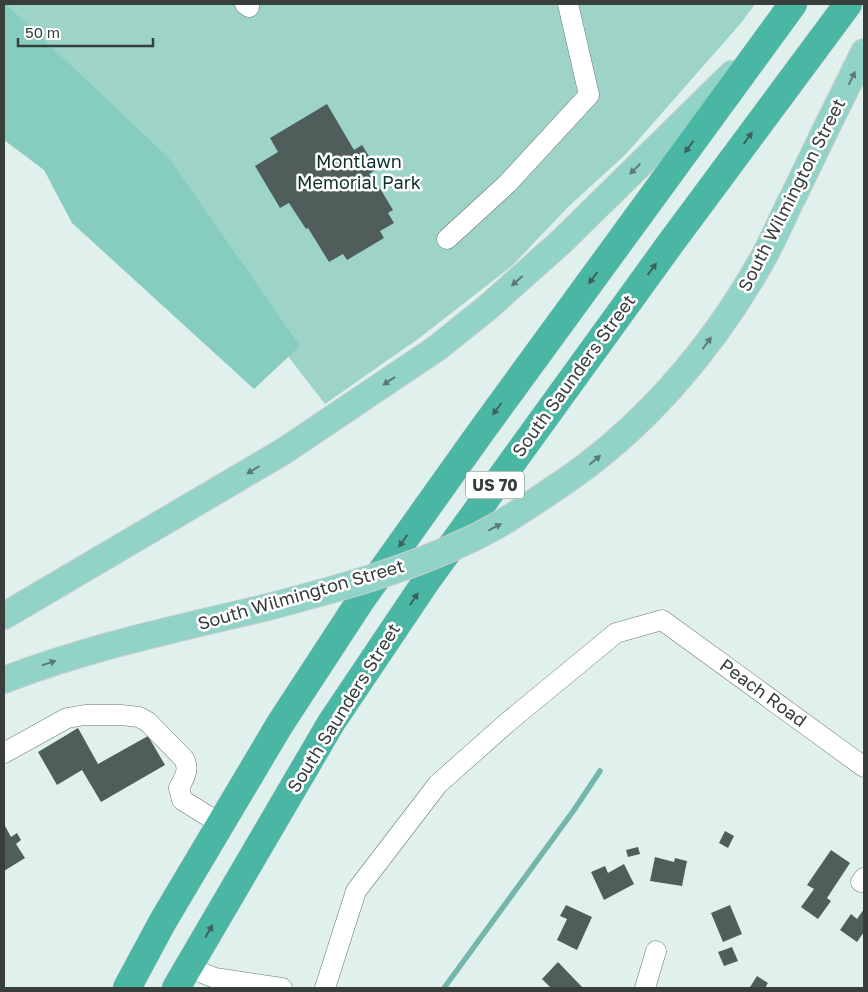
<svg xmlns="http://www.w3.org/2000/svg" width="868" height="992" font-family="'Golos Text',sans-serif">
	<rect width="100%" height="100%" fill="#e0f1ed"/>
	<path fill="#9ed4c8" d="M4,4h751l-14,19 -115,131 -59,54 -55,58 -94,73 -93,65 -241,-311z"/>
	<path fill="#87cdbf" d="M4,4h2l163,154 131,188 -46,43 -182,-166 -28,-53 -40,-30z"/>
	<g fill="none" stroke-linecap="round" stroke-linejoin="round">
		<path stroke="#72b7a9" stroke-width="5.5" d="M444,988l130,-178 26,-39"/>
	</g>
	<g fill="#505e5b">
		<path d="M327,104l27,46 8,-5 15,24 -8,5 8,12 1,-1 15,25 -5,3 6,10 -14,8 4,7 -37,22 -4,-6 -14,8 -21,-34 -2,1 -17,-26 -9,5 -25,-42 23,-14 -8,-14z"/>
		<path d="M78,728l20,36 50,-28 17,29 -64,37 -19,-32 -25,15 -19,-33z"/>
		<path d="M4,824l7,13 6,-4 4,7 -5,4 9,14 -21,13z"/>
		<path d="M725,831l9,5 -6,12 -9,-5z"/>
		<path d="M638,847l2,7 -12,3 -2,-7z"/>
		<path d="M831,850l19,13 -23,35 4,3 -13,18 -17,-12 13,-18 -7,-4z"/>
		<path d="M655,857l19,5 1,-4 12,3 -5,25 -32,-5z"/>
		<path d="M624,864l10,20 -30,16 -13,-28 14,-6 3,7z"/>
		<path d="M566,905l26,12 -15,33 -20,-10 10,-21 -7,-3z"/>
		<path d="M730,905l12,29 -19,8 -12,-29z"/>
		<path d="M864,909v23l-7,10 -17,-12 11,-16 6,5z"/>
		<path d="M732,947l6,14 -14,5 -6,-14z"/>
		<path d="M558,962l24,25 -2,1h-29l-9,-9z"/>
		<path d="M757,976l11,7 -3,5 -15,-1z"/>
	</g>
	<g fill="none" stroke-linecap="round" stroke-linejoin="round">
		<defs>
			<g id="minor">
				<path d="M245,4l4,3"/>
				<path d="M447,239l61,-56 81,-88 -21,-91"/>
				<path d="M4,753l63,-35 18,-3h36l18,2 9,5 36,37c6,11 0,19 -5,29l3,12 39,24"/>
				<path d="M861,882l3,-4"/>
				<path d="M187,967l28,11 67,10"/>
				<path d="M325,988l31,-97 82,-107 70,-62 108,-89 46,-13 202,147"/>
				<path d="M645,988l11,-37"/>
			</g>
			<g id="major">
				<path d="M555,488c86,-56 157,-139 207,-228 12,-21 21,-44 32,-65 23,-48 46,-95 70,-143"/>
				<path d="M4,616l280,-165 153,-103 50,-40 75,-67 170,-167"/>
				<path d="M4,680c85,-33 175,-52 264,-73"/>
			</g>
			<g id="highway">
				<path d="M127,988l36,-67 117,-197 79,-121 121,-170 313,-429"/>
				<path d="M176,988l155,-265 96,-143 243,-336 178,-240"/>
			</g>
		</defs>
		<use href="#minor" stroke="#687774" stroke-width="21"/>
		<use href="#major" stroke="#cbcdcc" stroke-width="28"/>
		<use href="#highway" stroke="#cbcdcc" stroke-width="29"/>
		<use href="#minor" stroke="#fff" stroke-width="20"/>
		<use href="#major" stroke="#92d3c8" stroke-width="26"/>
		<use href="#highway" stroke="#4ab6a4" stroke-width="28"/>
		<defs>
			<path id="major-bridge" d="M268,607c68,-18 136,-36 199,-66 31,-14 60,-34 88,-53"/>
		</defs>
		<use href="#major-bridge" stroke="#cbcdcc" stroke-width="28" stroke-linecap="butt"/>
		<use href="#major-bridge" stroke="#92d3c8" stroke-width="26"/>
	</g>
	<defs><path id="oneway-solid" d="M-6-.8H1V-3.2L6.5 0L1 3.2V.8H-6Z" transform="scale(1.25)"/></defs>
	<g fill="#5b7a74">
		<use href="#oneway-solid" transform="translate(852 78) rotate(-64)"/>
		<use href="#oneway-solid" transform="translate(635 169) rotate(135)"/>
		<use href="#oneway-solid" transform="translate(517 281) rotate(138)"/>
		<use href="#oneway-solid" transform="translate(707 343) rotate(-53)"/>
		<use href="#oneway-solid" transform="translate(389 381) rotate(146)"/>
		<use href="#oneway-solid" transform="translate(595 460) rotate(-40)"/>
		<use href="#oneway-solid" transform="translate(253 470) rotate(149)"/>
		<use href="#oneway-solid" transform="translate(495 527) rotate(-28)"/>
		<use href="#oneway-solid" transform="translate(49 663) rotate(-18)"/>
	</g>
	<g fill="#3d625b">
		<use href="#oneway-solid" transform="translate(748 138) rotate(-54)"/>
		<use href="#oneway-solid" transform="translate(689 147) rotate(126)"/>
		<use href="#oneway-solid" transform="translate(652 269) rotate(-54)"/>
		<use href="#oneway-solid" transform="translate(593 278) rotate(126)"/>
		<use href="#oneway-solid" transform="translate(497 409) rotate(127)"/>
		<use href="#oneway-solid" transform="translate(403 541) rotate(125)"/>
		<use href="#oneway-solid" transform="translate(414 599) rotate(-56)"/>
		<use href="#oneway-solid" transform="translate(209 931) rotate(-60)"/>
	</g>
	<g text-anchor="middle" stroke-width="5" stroke-linejoin="round" paint-order="stroke">
		<rect fill="#fff" stroke="#737876" stroke-width="1" x="466" y="471.5" width="58" height="27" rx="4"/>
		<g font-size="16" font-weight="bold" fill="#373e3c">
			<text x="495" y="491">US 70</text>
		</g>
		<g font-size="18" fill="#0e302b" stroke="#fff">
			<text x="359" y="168">Montlawn<tspan x="359" dy="21">Memorial Park</tspan></text>
		</g>
		<g font-size="18" fill="#373e3c" stroke="#fff">
			<text transform="translate(792 195) rotate(-63)" y="6">South Wilmington Street</text>
			<text transform="translate(574 376) rotate(-54)" y="6">South Saunders Street</text>
			<text transform="translate(301 595) rotate(-16)" y="6">South Wilmington Street</text>
			<text transform="translate(763 693) rotate(36)" y="6">Peach Road</text>
			<text transform="translate(344 708) rotate(-58)" y="6">South Saunders Street</text>
		</g>
	</g>
	<rect width="868" height="992" fill="none" stroke="#373e3c" stroke-width="10"/>
	<path d="M18 38v8h135v-8" fill="none" stroke="#373e3c" stroke-width="2.5"/>
	<text x="25" y="38" font-size="15" fill="#373e3c" stroke="#ffffff" stroke-width="4" paint-order="stroke">50 m</text>
</svg>
